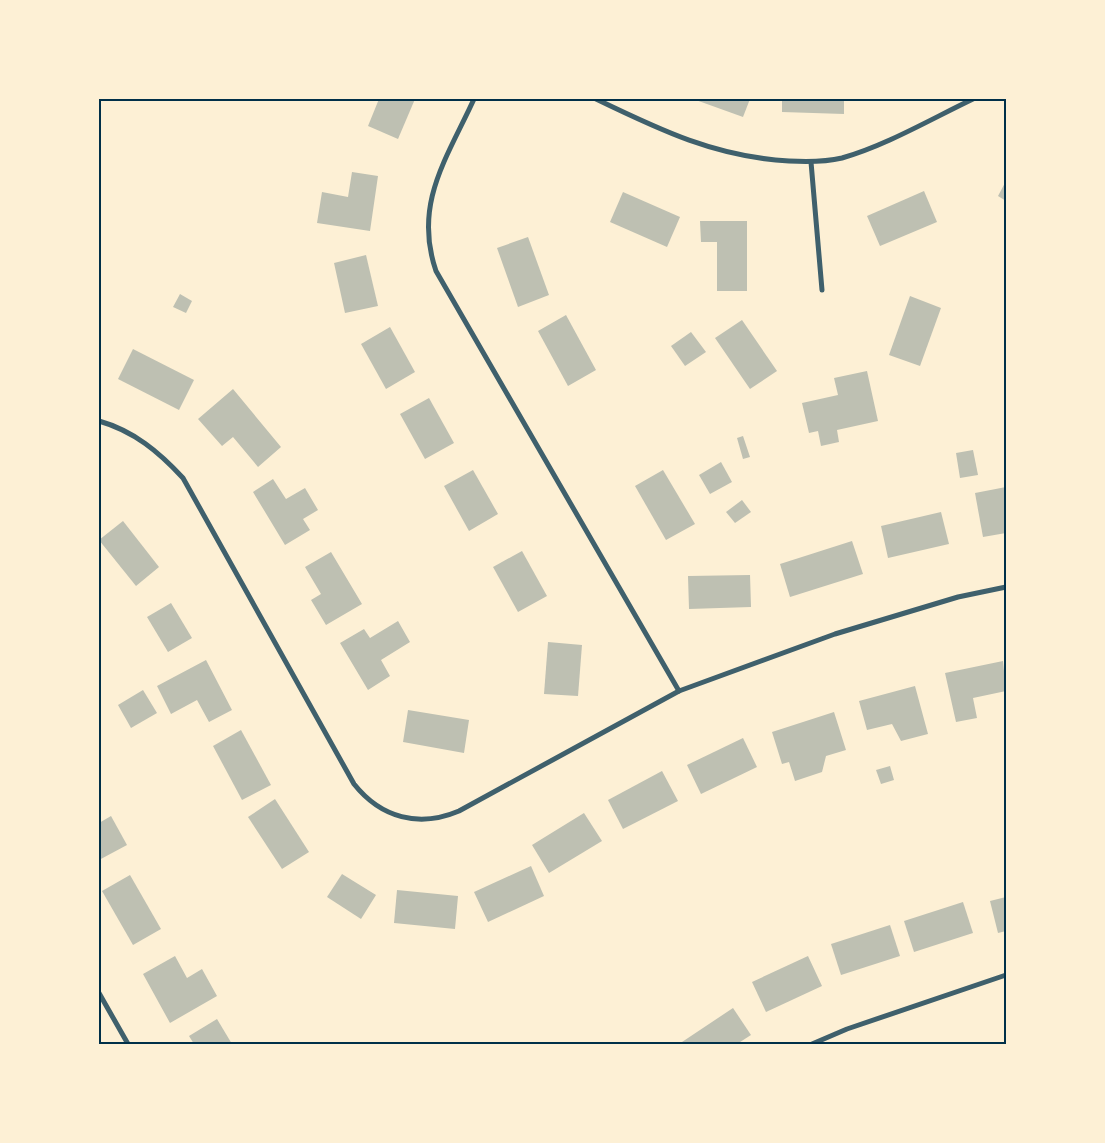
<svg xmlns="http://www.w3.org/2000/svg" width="1105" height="1143" font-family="'Libre Baskerville',serif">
	<rect width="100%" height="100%" fill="#fdf0d5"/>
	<g fill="#bec0b2">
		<path d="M379,99h36l-17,40 -30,-13z"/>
		<path d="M693,99h57l-7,18z"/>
		<path d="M782,99h62v15l-62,-2z"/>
		<path d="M352,172l26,4 -8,55 -53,-8 5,-31 26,5z"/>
		<path d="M1006,181v20l-8,-5z"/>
		<path d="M924,191l13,31 -57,24 -13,-30z"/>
		<path d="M623,192l57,25 -13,30 -57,-25z"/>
		<path d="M700,221h47v70h-30v-49h-16z"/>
		<path d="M528,237l21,58 -31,12 -21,-59z"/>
		<path d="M366,255l12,51 -33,7 -11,-50z"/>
		<path d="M180,294l12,7 -6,12 -13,-6z"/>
		<path d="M910,296l31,12 -21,58 -31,-11z"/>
		<path d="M566,315l30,55 -28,16 -30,-55z"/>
		<path d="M742,320l35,51 -27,18 -35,-51z"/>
		<path d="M390,327l25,45 -29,17 -25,-45z"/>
		<path d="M691,332l15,20 -21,14 -14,-20z"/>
		<path d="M133,349l61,31 -15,30 -61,-31z"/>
		<path d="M867,371l11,50 -41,9 2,12 -18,4 -3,-15 -9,2 -7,-30 36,-8 -4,-17z"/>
		<path d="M233,389l48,58 -23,20 -25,-30 -11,9 -24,-27z"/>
		<path d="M429,398l25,45 -29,16 -25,-45z"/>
		<path d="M743,436l7,21 -7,2 -6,-21z"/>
		<path d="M973,450l5,25 -18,3 -4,-25z"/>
		<path d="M721,462l11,20 -22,12 -11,-19z"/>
		<path d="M473,470l25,44 -29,17 -25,-45z"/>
		<path d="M663,470l32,54 -29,16 -31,-54z"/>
		<path d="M273,479l13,20 19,-11 13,22 -15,9 7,11 -25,15 -32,-53z"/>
		<path d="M1006,487v46l-23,4 -8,-44z"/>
		<path d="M742,500l9,12 -16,11 -9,-11z"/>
		<path d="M941,512l8,32 -61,14 -7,-32z"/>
		<path d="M123,521l36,46 -23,19 -37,-46z"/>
		<path d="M852,541l11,33 -73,23 -10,-33z"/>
		<path d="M522,551l25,45 -29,16 -25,-45z"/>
		<path d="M331,552l31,52 -36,21 -15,-25 10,-6 -16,-27z"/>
		<path d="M750,575l1,32 -62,2 -1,-33z"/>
		<path d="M171,603l21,35 -24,14 -21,-35z"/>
		<path d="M398,621l12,21 -29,18 9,16 -22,14 -28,-47 24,-14 6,9z"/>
		<path d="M548,642l34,3 -4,51 -34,-2z"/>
		<path d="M206,660l26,50 -23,12 -12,-22 -26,14 -14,-28z"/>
		<path d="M1003,661l3,30 -33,7 4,20 -21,4 -11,-49z"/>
		<path d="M915,686l13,48 -27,7 -9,-17 -25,6 -8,-29z"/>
		<path d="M143,690l14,23 -26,15 -13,-23z"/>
		<path d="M408,710l61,10 -5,33 -61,-11z"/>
		<path d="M834,712l12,38 -20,6 -4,16 -27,9 -6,-19 -7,2 -10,-32z"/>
		<path d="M241,730l30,55 -29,15 -29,-54z"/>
		<path d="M743,738l14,29 -56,27 -14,-29z"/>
		<path d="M890,766l4,14 -13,4 -5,-14z"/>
		<path d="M662,771l16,30 -55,28 -15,-29z"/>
		<path d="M275,799l34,53 -27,17 -34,-52z"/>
		<path d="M584,813l18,28 -53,32 -17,-28z"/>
		<path d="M111,816l16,29 -28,15v-37z"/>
		<path d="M531,866l13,30 -56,26 -14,-30z"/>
		<path d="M342,874l34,21 -15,24 -34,-22z"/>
		<path d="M130,875l31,54 -28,16 -31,-54z"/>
		<path d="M397,890l61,6 -3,33 -61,-6z"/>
		<path d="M1006,897v34l-8,2 -8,-32z"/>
		<path d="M963,902l10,31 -59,19 -10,-31z"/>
		<path d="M890,925l10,31 -59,19 -10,-31z"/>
		<path d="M175,956l12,22 15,-9 15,27 -47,27 -27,-49z"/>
		<path d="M808,956l14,30 -56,26 -14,-30z"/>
		<path d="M733,1008l18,27 -14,9h-54l-1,-2z"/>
		<path d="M217,1019l15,25h-38l-5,-8z"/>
	</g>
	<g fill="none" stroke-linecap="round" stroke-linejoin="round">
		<g stroke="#3f606c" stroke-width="5">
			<path d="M474,99c-27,59 -61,105 -38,172l243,420"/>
			<path d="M596,99c64,31 120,58 193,62 18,1 36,1 53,-3 45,-13 89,-39 131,-59"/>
			<path d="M811,162l11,128"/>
			<path d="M99,421c35,10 60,31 84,57l171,306c27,34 65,44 105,27l220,-120 156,-57 123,-37 48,-10"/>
			<path d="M99,993l29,51"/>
			<path d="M812,1044l35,-15 159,-54"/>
		</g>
	</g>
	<rect width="1105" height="1143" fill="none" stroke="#fdf0d5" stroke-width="200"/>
	<rect x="100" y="100" width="905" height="943" fill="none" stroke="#003049" stroke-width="2"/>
</svg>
